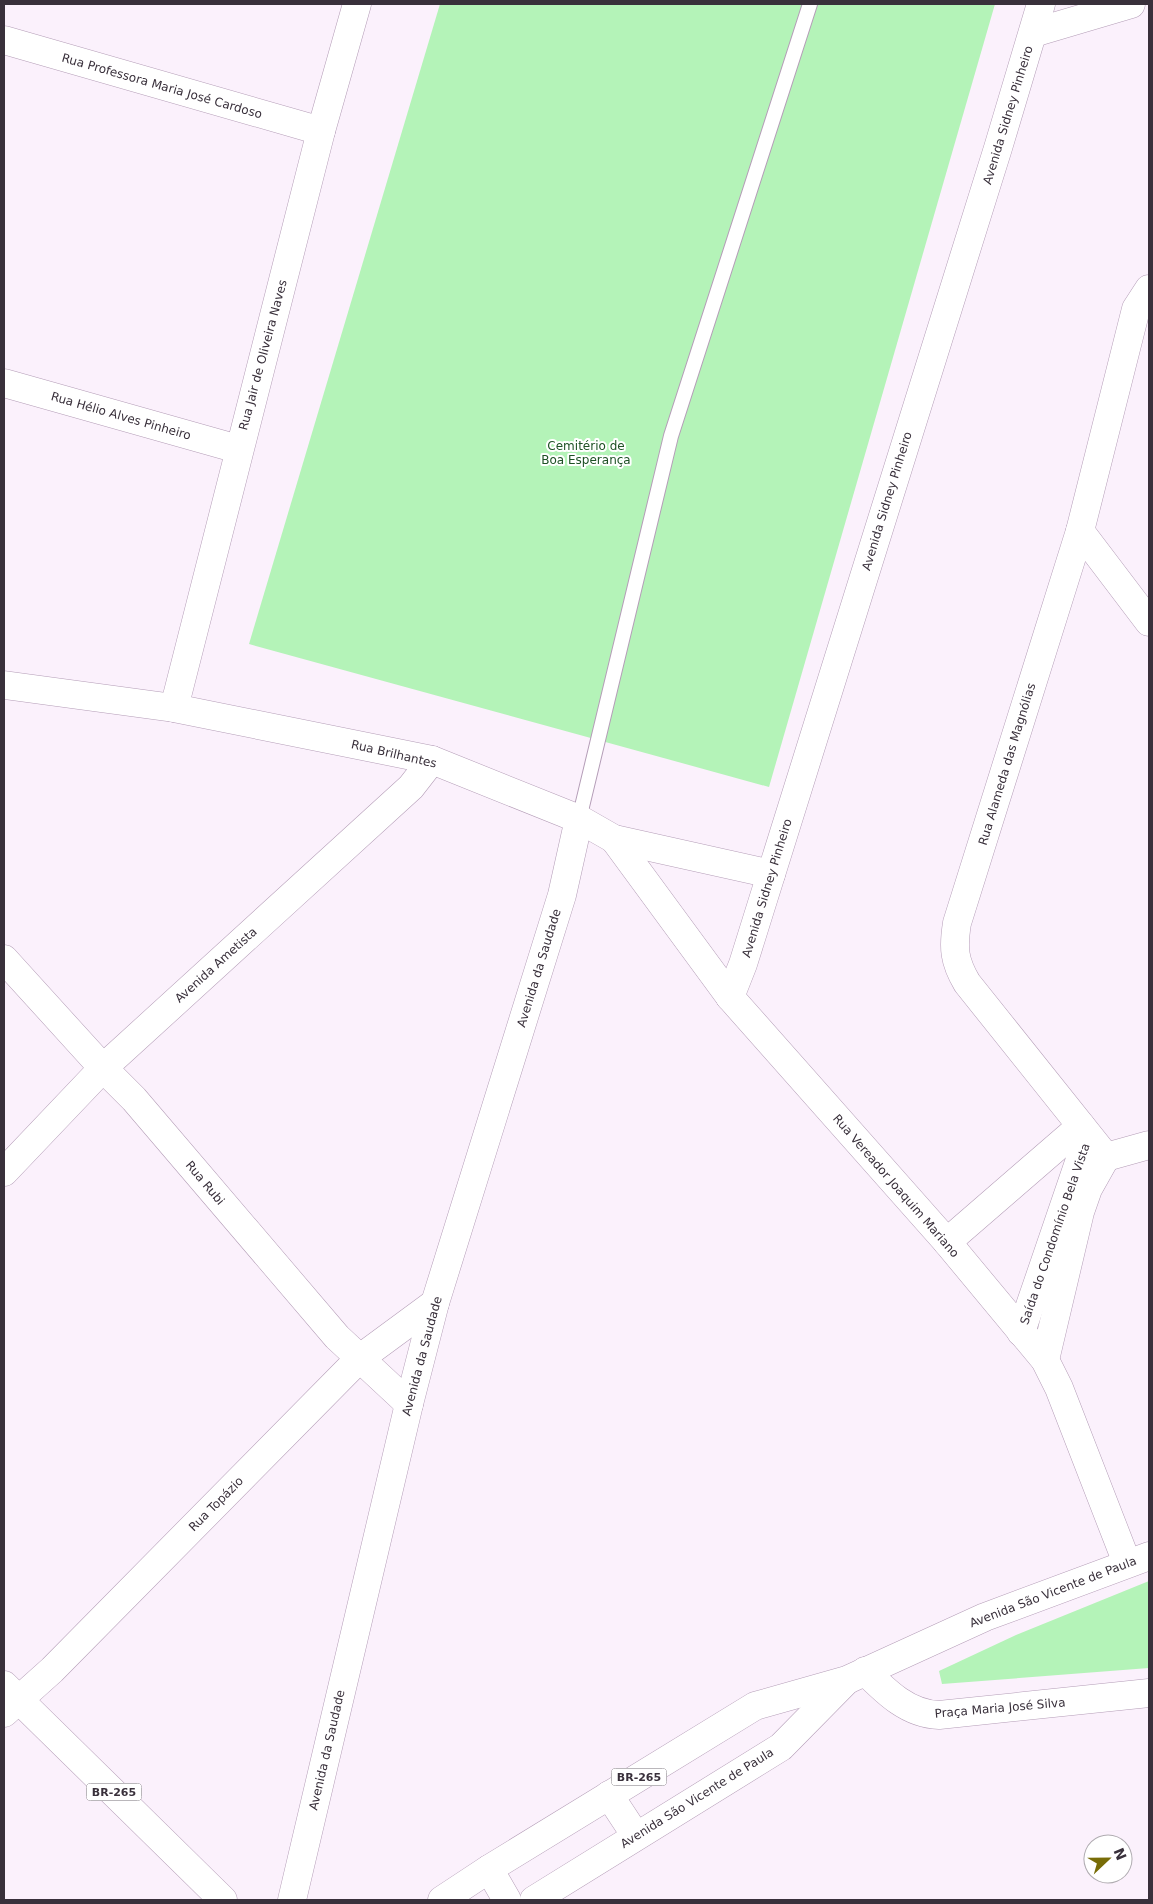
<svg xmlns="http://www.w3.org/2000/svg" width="1153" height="1904" font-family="'DejaVu Sans',sans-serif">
	<rect width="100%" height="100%" fill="#fbf1fc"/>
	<g fill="#b4f3b8">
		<path d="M440,4h555l-226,783 -520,-143z"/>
		<path d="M1149,1581v87l-207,16 -3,-13 77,-36z"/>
	</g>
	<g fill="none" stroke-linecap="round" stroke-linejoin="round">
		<defs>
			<path id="service" d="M579,819l92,-383 139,-432"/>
			<g id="minor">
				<path d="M1033,33l98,-29"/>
				<path d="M4,40l317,91"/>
				<path d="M1149,289l-13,20 -56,222 -123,392c-4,25 -3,38 10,60l139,174 43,-12"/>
				<path d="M4,383l234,66"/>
				<path d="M1080,531l69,91"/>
				<path d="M174,708l147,-577 36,-127"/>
				<path d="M4,959l99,109 31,31 203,238 72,67"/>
				<path d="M730,997l217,245 98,118 14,28 68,175"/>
				<path d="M947,1242l134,-116"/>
				<path d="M1021,1332l67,-196"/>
				<path d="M1045,1360l35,-148 8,-23 18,-32"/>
				<path d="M865,1671c21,21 43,43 74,44l210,-22"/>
				<path d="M4,1713l48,-43 307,-311 76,-56"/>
				<path d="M292,1900l117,-496 26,-101 127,-408 17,-76"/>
			</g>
			<g id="tertiary">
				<path d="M4,685l170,23 258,52 147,59 35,20 157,35"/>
				<path d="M614,839l116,158"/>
				<path d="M730,997l13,-33 255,-816 43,-144"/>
				<path d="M4,1172l99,-104 308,-281 21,-27"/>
			</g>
			<g id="primary">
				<path d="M4,1685l219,215"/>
				<path d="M609,1795l27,41"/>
				<path d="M489,1869l18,31"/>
				<path d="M442,1900l47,-31 266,-163 92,-26 138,-63 164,-61"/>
				<path d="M534,1900l247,-153 65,-66"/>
			</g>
		</defs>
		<use href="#service" stroke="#b49db7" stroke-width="16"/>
		<use href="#minor" stroke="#b49db7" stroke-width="29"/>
		<use href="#tertiary" stroke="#b49db7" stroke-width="29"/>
		<use href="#primary" stroke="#b49db7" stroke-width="29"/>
		<use href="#service" stroke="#fff" stroke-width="14"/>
		<use href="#minor" stroke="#fff" stroke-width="28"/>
		<use href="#tertiary" stroke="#fff" stroke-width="28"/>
		<use href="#primary" stroke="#fff" stroke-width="28"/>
	</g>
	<g text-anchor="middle" stroke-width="4" stroke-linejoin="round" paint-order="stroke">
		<g fill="#fff" stroke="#746e76" stroke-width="1">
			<rect x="611.5" y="1768.5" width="55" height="17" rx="4"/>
			<rect x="86.5" y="1783.5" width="55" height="17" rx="4"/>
		</g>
		<g font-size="11" font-weight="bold" fill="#39303b">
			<text x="639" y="1781">BR-265</text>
			<text x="114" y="1796">BR-265</text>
		</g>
		<g font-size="12" fill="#39303b" stroke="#fff">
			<text transform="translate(162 86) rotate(16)" y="4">Rua Professora Maria José Cardoso</text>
			<text transform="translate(1008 115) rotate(-73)" y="4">Avenida Sidney Pinheiro</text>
			<text transform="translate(263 355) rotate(-75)" y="4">Rua Jair de Oliveira Naves</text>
			<text transform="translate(121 416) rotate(16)" y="4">Rua Hélio Alves Pinheiro</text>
			<text transform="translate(887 501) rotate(-73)" y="4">Avenida Sidney Pinheiro</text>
			<text transform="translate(394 754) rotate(13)" y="4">Rua Brilhantes</text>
			<text transform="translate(1007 764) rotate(-73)" y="4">Rua Alameda das Magnólias</text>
			<text transform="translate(767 888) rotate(-73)" y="4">Avenida Sidney Pinheiro</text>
			<text transform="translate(216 965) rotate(-42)" y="4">Avenida Ametista</text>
			<text transform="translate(539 968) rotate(-73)" y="4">Avenida da Saudade</text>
			<text transform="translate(205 1183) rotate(50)" y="4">Rua Rubi</text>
			<text transform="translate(896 1186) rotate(49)" y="4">Rua Vereador Joaquim Mariano</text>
			<text transform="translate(1055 1234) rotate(-71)" y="4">Saída do Condomínio Bela Vista</text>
			<text transform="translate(422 1356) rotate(-75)" y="4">Avenida da Saudade</text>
			<text transform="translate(216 1504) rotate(-45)" y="4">Rua Topázio</text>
			<text transform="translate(1053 1592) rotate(-21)" y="4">Avenida São Vicente de Paula</text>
			<text transform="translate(1000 1708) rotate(-5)" y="4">Praça Maria José Silva</text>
			<text transform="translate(327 1750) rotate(-77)" y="4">Avenida da Saudade</text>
			<text transform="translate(697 1798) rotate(-32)" y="4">Avenida São Vicente de Paula</text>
		</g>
		<g font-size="12" fill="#1e5125" stroke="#fff">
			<text x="586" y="450">Cemitério de<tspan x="586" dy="14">Boa Esperança</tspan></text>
		</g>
	</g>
	<rect width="1153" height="1904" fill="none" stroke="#39303b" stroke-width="10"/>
	<g transform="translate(1108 1859) rotate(68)"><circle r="24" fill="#ffffff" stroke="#b0acb1"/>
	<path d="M0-4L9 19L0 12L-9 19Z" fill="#786c07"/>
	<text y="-8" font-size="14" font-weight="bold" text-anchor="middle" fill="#39303b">N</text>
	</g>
</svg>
